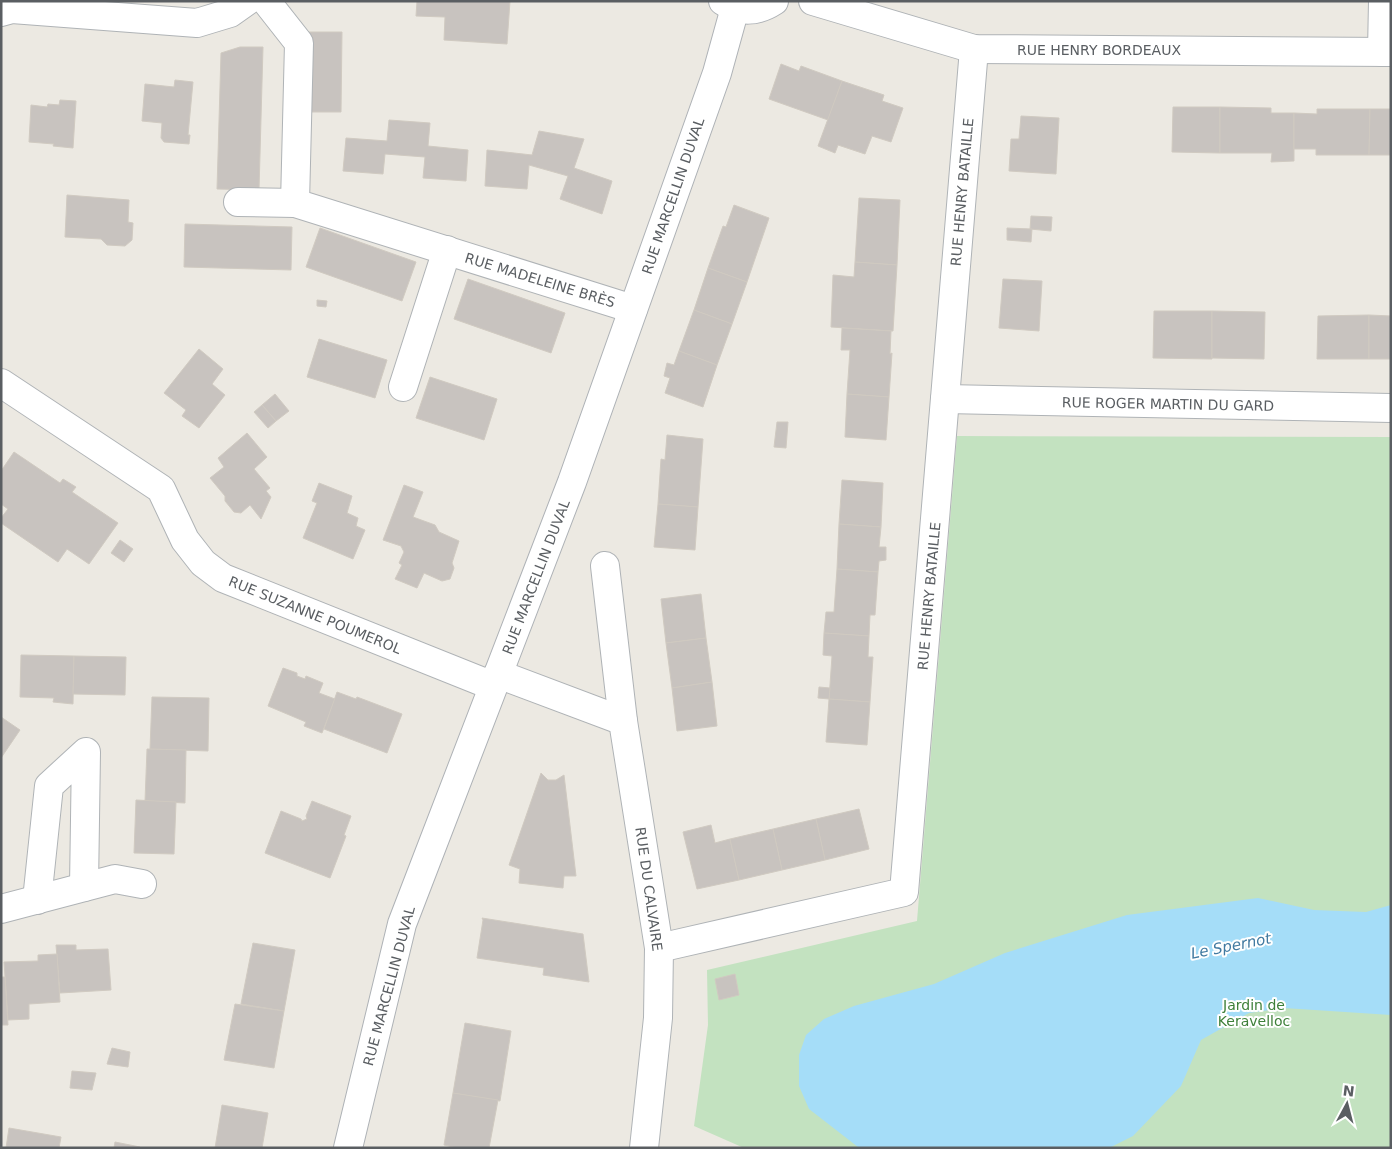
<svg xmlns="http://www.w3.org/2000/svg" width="1392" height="1149" font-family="'DejaVu Sans',sans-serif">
	<rect width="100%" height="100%" fill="#ece9e2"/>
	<path fill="#c3e2c0" d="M957,436l434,1v711h-647l-50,-22 14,-101 -1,-55 210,-49z"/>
	<path fill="#a5ddf8" d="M1258,898l56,12 52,2 25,-7v110l-107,-7 -35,5 -48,27 -20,46 -48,50 -24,12 -251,-1 -49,-38 -10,-23v-31l7,-20 18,-16 30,-13 80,-22 71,-31 122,-38z"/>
	<g fill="#c8c3bf" stroke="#d0cac1">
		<path d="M417,1h93l-3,43 -63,-4 1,-23 -29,-1z"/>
		<path d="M305,32h37l-1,80h-37z"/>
		<path d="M240,47h23l-4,143 -42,-1 4,-136z"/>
		<path d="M781,64l18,7 2,-5 41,15 -14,39 -59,-21z"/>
		<path d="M175,80l18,2 -5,53h2l-1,9 -25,-2 -3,-4 1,-15 -20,-2 3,-37 29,3z"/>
		<path d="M842,81l42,14 -2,6 21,7 -12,34 -19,-6 -7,18 -27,-9 -3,8 -17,-7z"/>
		<path d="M60,100l16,1 -3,47 -20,-2 1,-2 -25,-2 2,-37 16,2 1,-3 11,1z"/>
		<path d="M1173,107h47v46l-48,-1z"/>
		<path d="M1220,107l51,1v5h23v48l-23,1 1,-9h-52z"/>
		<path d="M1317,109h53l-1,46h-53v-6h-22v-36l23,1z"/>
		<path d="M1370,109h21v46h-22z"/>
		<path d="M1021,116l38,2 -3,56 -47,-3 2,-32h8z"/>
		<path d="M389,120l41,3 -2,23 40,4 -2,31 -43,-3 2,-21 -40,-3 -2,20 -40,-3 3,-33 41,3z"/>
		<path d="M539,131l45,8 -10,29 38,13 -10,33 -42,-15 8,-23 -39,-11 -2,24 -42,-3 2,-36 45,5z"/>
		<path d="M67,195l62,5 -1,22 5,1 -1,17 -7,6 -18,-1 -6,-6 -36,-2z"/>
		<path d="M859,198l41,2 -3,65 -42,-3z"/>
		<path d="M734,205l35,13 -22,64 -39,-14 15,-42 3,1z"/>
		<path d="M1031,216l21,1 -1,14 -21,-2z"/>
		<path d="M185,224l107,3 -1,43 -107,-3z"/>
		<path d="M320,228l96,34 -14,39 -96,-34z"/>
		<path d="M1007,228l25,1 -1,13 -24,-2z"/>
		<path d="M855,262l42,3 -4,66 -62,-4 2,-52 21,2z"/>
		<path d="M708,268l39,14 -15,42 -38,-14z"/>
		<path d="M468,279l97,34 -14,40 -97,-34z"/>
		<path d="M1003,279l39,2 -3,50 -40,-3z"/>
		<path d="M317,300l10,1 -1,6 -9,-1z"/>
		<path d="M694,310l38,14 -15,41 -38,-14z"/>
		<path d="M1154,311h58v48l-59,-1z"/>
		<path d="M1212,311l53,1 -1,47 -52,-1z"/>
		<path d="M1369,315v44h-52l1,-43z"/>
		<path d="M1369,315l22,1v43h-22z"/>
		<path d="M842,328l49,3 -1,23 2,-1 -3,44 -42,-3 3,-44h-9z"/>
		<path d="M319,339l68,21 -12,38 -68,-21z"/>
		<path d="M199,349l24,20 -11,15 13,11 -26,33 -17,-12 4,-6 -22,-17z"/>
		<path d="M679,351l38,14 -14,42 -38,-14 5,-15 -6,-2 3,-13 7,2z"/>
		<path d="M430,377l67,22 -13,41 -68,-22z"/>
		<path d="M275,394l14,17 -13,10 -14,-16z"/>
		<path d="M847,394l42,3 -3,43 -41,-3z"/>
		<path d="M262,405l14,16 -8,7 -14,-16z"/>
		<path d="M777,422h11l-2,26 -12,-1z"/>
		<path d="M247,433l20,24 -13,12 16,19 -4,3 5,6 -10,22 -11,-14 -9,8 -7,-1 -9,-11v-5l-15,-18 14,-11 -6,-9z"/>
		<path d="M667,435l36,4 -5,68 -40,-3 3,-45 4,1z"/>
		<path d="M14,452l46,31 3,-4 13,8 -4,5 46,31 -29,41 -22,-15 -9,13 -57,-39v-5l7,-9 -7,-5v-33z"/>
		<path d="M842,480l41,3 -2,44 -42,-3z"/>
		<path d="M319,483l33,13 -5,17 11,5 -2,8 9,4 -12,29 -50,-21 14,-35 -5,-2z"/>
		<path d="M404,485l19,7 -10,25 22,8 4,7 20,9 -7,22 2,5 -4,11 -8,2 -18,-8 -7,15 -22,-9 7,-14 -3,-2 5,-11 -3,-6 -18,-6z"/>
		<path d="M658,504l40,3 -3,43 -41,-3z"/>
		<path d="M839,524l42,3 -2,20h7v13l-7,1 -1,11 -41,-3z"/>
		<path d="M120,540l13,9 -9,13 -13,-9z"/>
		<path d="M837,569l41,3 -3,43h-5l-1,21 -45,-3 2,-21h8z"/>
		<path d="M701,594l5,44 -40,5 -5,-44z"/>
		<path d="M824,633l45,3 -1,21h5l-3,45 -41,-3 3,-43 -9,-1z"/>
		<path d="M706,638l6,44 -40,6 -6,-45z"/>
		<path d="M21,655l53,1 -1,48 -20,-2 1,-4 -34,-1z"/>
		<path d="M74,656l52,1 -1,38 -52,-1z"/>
		<path d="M283,668l14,5v3l8,3 1,-3 17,7 -4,10 16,6 -13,34 -18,-7 2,-4 -38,-16z"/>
		<path d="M712,682l5,44 -40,5 -5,-43z"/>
		<path d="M819,687l11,1 -1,11 -11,-1z"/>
		<path d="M337,692l19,7 1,-2 45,17 -15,39 -63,-24z"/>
		<path d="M152,697l57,1 -1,53 -58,-2z"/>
		<path d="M829,699l41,3 -3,43 -41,-3z"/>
		<path d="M1,717l19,13 -19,28z"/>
		<path d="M147,749l39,1 -1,53 -40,-2z"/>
		<path d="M541,773l7,7h8l8,-5 12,101h-12l-1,12 -44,-5 1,-14 -11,-4z"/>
		<path d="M136,800l40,2 -2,52 -40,-1z"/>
		<path d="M312,801l39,15 -7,19 2,1 -16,42 -65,-25 16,-42 20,8 1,2 5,-2 -1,-3z"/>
		<path d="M859,809l10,40 -44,11 -9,-41z"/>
		<path d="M816,819l9,41 -43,10 -9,-41z"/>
		<path d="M711,825l4,18 15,-4 9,41 -42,9 -14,-57z"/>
		<path d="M773,829l9,41 -43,10 -9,-41z"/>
		<path d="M482,918l101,16 6,48 -46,-7 1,-7 -67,-10 6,-38z"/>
		<path d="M253,943l42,7 -11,61 -43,-7z"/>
		<path d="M56,945h20v5l32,-1 3,41 -51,3z"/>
		<path d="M57,954l3,48 -31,2v15l-21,1 -4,-58 34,-1v-6z"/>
		<path d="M735,974l4,21 -20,5 -4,-21z"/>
		<path d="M1,977h4l3,48h-7z"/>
		<path d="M235,1004l49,7 -10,57 -50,-8z"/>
		<path d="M465,1023l46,8 -11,70 -47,-8z"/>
		<path d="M112,1048l18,4 -2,15 -21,-3z"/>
		<path d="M72,1071l24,2 -4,17 -22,-2z"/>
		<path d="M453,1093l45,7 -9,48h-31l-14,-3z"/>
		<path d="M222,1105l46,8 -6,35h-47z"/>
		<path d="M9,1128l52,9 -2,11h-53z"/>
		<path d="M115,1142l25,5v1h-26z"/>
	</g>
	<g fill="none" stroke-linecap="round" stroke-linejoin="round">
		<defs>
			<g id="minor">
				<path d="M266,1l33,42 -4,160 338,106"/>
				<path d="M813,1l161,48 417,3"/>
				<path d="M1,12l11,-3 185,14 33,-10 17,-12"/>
				<path d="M1382,52l1,-51"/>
				<path d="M238,202l57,1"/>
				<path d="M1,383l160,106 24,51 18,23 20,15 270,108"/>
				<path d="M403,387l44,-137"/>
				<path d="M945,399l446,9"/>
				<path d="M605,566l18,155"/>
				<path d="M498,674l125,47 36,227 -1,70 -14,130"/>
				<path d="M37,900l12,-114 37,-34 -2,135"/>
				<path d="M1,909l114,-30 27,5"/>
				<path d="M659,948l245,-56 70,-843"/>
			</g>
			<g id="secondary">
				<path d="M723,1c17,12 34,11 51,0"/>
				<path d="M348,1148l54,-224 170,-442 145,-409 18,-65"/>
			</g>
		</defs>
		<use href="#minor" stroke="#afb3b6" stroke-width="30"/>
		<use href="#secondary" stroke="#aeb2b6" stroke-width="30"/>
		<use href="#minor" stroke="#fff" stroke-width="28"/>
		<use href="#secondary" stroke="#fff" stroke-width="28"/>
	</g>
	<g text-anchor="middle" stroke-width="4" stroke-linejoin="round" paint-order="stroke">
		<g font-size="14" fill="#5a5e62" stroke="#fff">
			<text x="1099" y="55">RUE HENRY BORDEAUX</text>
			<text transform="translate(962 192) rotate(-85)" y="5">RUE HENRY BATAILLE</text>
			<text transform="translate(673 196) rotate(-71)" y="5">RUE MARCELLIN DUVAL</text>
			<text transform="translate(540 280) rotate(17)" y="5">RUE MADELEINE BRÈS</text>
			<text transform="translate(1168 404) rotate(1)" y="5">RUE ROGER MARTIN DU GARD</text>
			<text transform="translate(536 577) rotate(-69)" y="5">RUE MARCELLIN DUVAL</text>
			<text transform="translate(929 596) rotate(-85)" y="5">RUE HENRY BATAILLE</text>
			<text transform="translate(315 615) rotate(22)" y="5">RUE SUZANNE POUMEROL</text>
			<text transform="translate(649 889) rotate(82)" y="5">RUE DU CALVAIRE</text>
			<text transform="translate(389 986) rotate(-75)" y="5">RUE MARCELLIN DUVAL</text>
		</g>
		<g font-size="14" fill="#3e803a" stroke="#fff">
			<text x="1254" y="1010">Jardin de<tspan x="1254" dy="16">Keravelloc</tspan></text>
		</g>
		<g font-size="15" font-style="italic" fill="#417aa1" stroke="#fff">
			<text transform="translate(1231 946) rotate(-11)" y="5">Le Spernot</text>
		</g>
	</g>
	<rect width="1392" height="1149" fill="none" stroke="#5a5e62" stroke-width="5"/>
	<g transform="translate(1347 1104) rotate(7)" stroke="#ffffff" stroke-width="4" paint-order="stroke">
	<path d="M0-4L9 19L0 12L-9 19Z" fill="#5a5e62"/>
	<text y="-8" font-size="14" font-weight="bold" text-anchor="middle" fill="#5a5e62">N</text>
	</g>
</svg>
